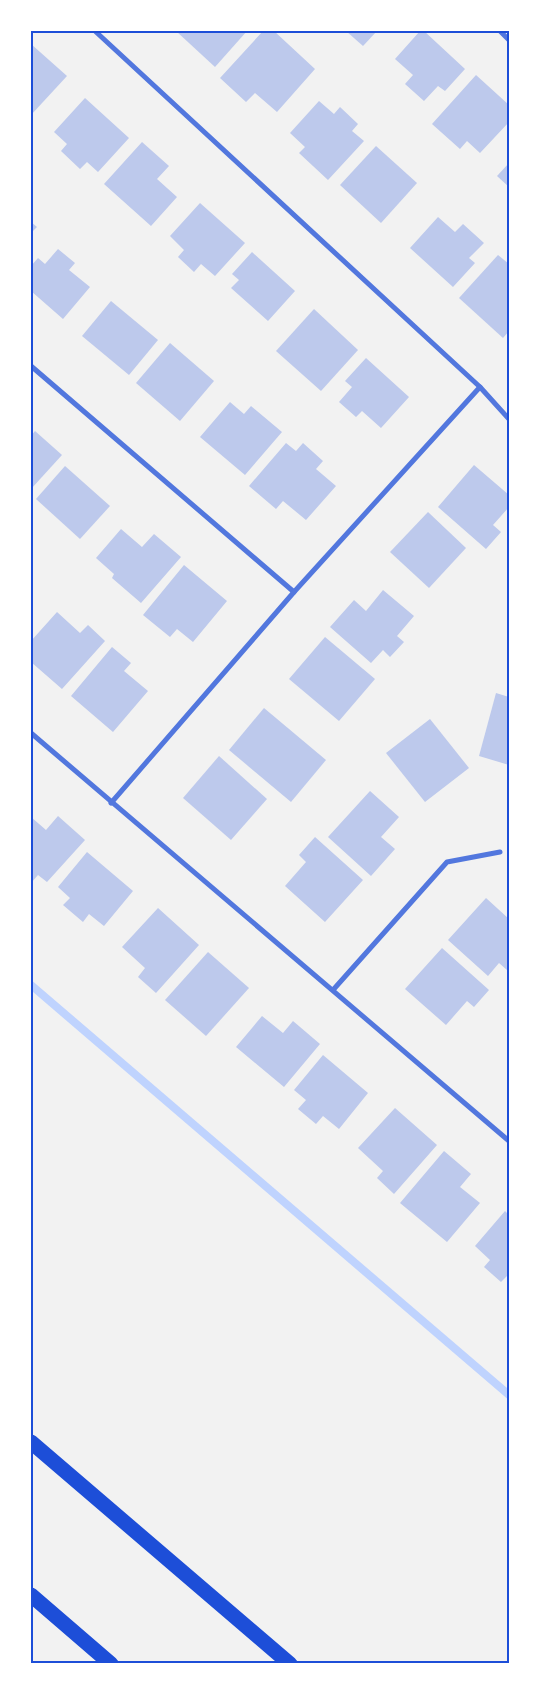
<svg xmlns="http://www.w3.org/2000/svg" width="540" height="1695" font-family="'Nunito Sans',sans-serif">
	<rect width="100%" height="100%" fill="#f2f2f2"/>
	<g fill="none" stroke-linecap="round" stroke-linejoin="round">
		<path stroke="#bfd3fe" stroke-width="8" d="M31,985l478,410"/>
	</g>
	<g fill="#bdc9ec">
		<path d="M176,31h71l-32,36z"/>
		<path d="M263,31h11l41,38 -38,43 -22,-19 -9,9 -26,-24z"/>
		<path d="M346,31h31l-14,15z"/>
		<path d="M420,31h4l41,38 -20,22 -7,-5 -14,15 -19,-17 8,-9 -18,-16z"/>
		<path d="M31,44l36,32 -36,39z"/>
		<path d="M476,75l33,30v17l-29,31 -13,-12 -7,8 -28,-25z"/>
		<path d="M85,98l44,40 -31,34 -11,-10 -7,7 -19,-18 6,-7 -13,-12z"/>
		<path d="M319,101l15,13 6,-7 18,17 -6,7 12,10 -36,39 -29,-27 6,-6 -15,-14z"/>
		<path d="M142,142l27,24 -12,13 20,18 -26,29 -47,-42z"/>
		<path d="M376,146l41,37 -36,40 -41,-38z"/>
		<path d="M509,163v24l-12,-11z"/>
		<path d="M200,203l45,40 -30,33 -14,-12 -7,8 -16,-15 6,-7 -14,-14z"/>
		<path d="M438,217l17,15 8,-8 21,19 -15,15 6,5 -22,24 -43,-39z"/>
		<path d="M31,222l6,5 -6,6z"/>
		<path d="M58,249l17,14 -6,7 21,17 -27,32 -32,-28v-25l7,-8 7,6z"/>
		<path d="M252,252l43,39 -27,30 -37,-33 8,-8 -7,-6z"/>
		<path d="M498,255l11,9v67l-6,7 -44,-40z"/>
		<path d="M111,301l47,39 -29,35 -47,-39z"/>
		<path d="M314,309l44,41 -37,41 -45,-40z"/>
		<path d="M170,343l44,38 -34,40 -44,-38z"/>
		<path d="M366,358l43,39 -28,31 -19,-17 -6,6 -17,-15 13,-15 -7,-6z"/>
		<path d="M230,402l14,12 7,-8 31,26 -37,43 -45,-38z"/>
		<path d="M35,431l27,24 -31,34v-53z"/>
		<path d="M286,443l10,8 7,-8 20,18 -7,8 20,17 -30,34 -23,-19 -7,8 -27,-23z"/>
		<path d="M474,465l35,30v12l-16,18 8,7 -15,17 -48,-42z"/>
		<path d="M65,466l45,40 -30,33 -44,-40z"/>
		<path d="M428,512l38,36 -37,40 -39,-36z"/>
		<path d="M121,529l21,18 12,-13 27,23 -40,46 -29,-25 2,-4 -18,-16z"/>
		<path d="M184,565l43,36 -34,41 -16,-13 -7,8 -27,-22z"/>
		<path d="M383,590l31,26 -17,20 7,6 -14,15 -7,-7 -12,13 -41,-36 24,-27 12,11z"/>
		<path d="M57,612l23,21 8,-8 17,16 -43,48 -31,-27v-21z"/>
		<path d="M325,637l50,42 -36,42 -50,-42z"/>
		<path d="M112,647l19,16 -7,8 24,20 -35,41 -42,-36z"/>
		<path d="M496,693l13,4v68l-30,-9z"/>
		<path d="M264,708l62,52 -35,42 -62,-52z"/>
		<path d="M430,719l39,49 -44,34 -39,-49z"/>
		<path d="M219,756l48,43 -36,41 -48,-42z"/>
		<path d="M370,791l29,26 -18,20 14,12 -24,27 -43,-39z"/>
		<path d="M58,816l27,24 -38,42 -9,-7 -7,8v-66l15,13z"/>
		<path d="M315,837l48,43 -38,42 -40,-36 21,-24 -7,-7z"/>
		<path d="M87,852l46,39 -29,35 -15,-12 -6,8 -20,-17 7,-7 -12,-11z"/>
		<path d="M486,898l23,21v49l-2,2 -8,-7 -11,13 -40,-36z"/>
		<path d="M158,908l41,37 -43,48 -18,-16 7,-9 -23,-21z"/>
		<path d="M442,948l47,42 -15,17 -7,-6 -21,24 -41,-36z"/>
		<path d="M208,952l41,36 -43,48 -41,-36z"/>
		<path d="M262,1016l21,17 10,-12 27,23 -36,43 -48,-40z"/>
		<path d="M323,1055l45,38 -29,36 -16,-13 -7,8 -18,-15 8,-9 -12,-10z"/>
		<path d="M395,1108l42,37 -43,49 -17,-16 6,-7 -25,-23z"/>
		<path d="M444,1151l27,23 -11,13 20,16 -33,39 -47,-39z"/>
		<path d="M505,1211l4,4v59l-8,8 -17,-15 6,-7 -15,-14z"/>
	</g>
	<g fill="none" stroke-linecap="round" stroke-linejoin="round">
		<g stroke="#5277de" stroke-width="5">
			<path d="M95,31l385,356 29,32"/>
			<path d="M500,31l9,9"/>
			<path d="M31,366l263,226"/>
			<path d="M31,733l478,408"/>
			<path d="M111,803l183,-211 186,-205"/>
			<path d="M333,990l114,-128 53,-10"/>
		</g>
		<g stroke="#1d4ed8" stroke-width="15">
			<path d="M31,1442l259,222"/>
			<path d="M31,1595l80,69"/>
		</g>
	</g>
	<rect width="540" height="1695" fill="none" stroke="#ffffff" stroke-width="65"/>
	<rect x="32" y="32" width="476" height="1630" fill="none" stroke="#1d4ed8" stroke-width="2"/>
</svg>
